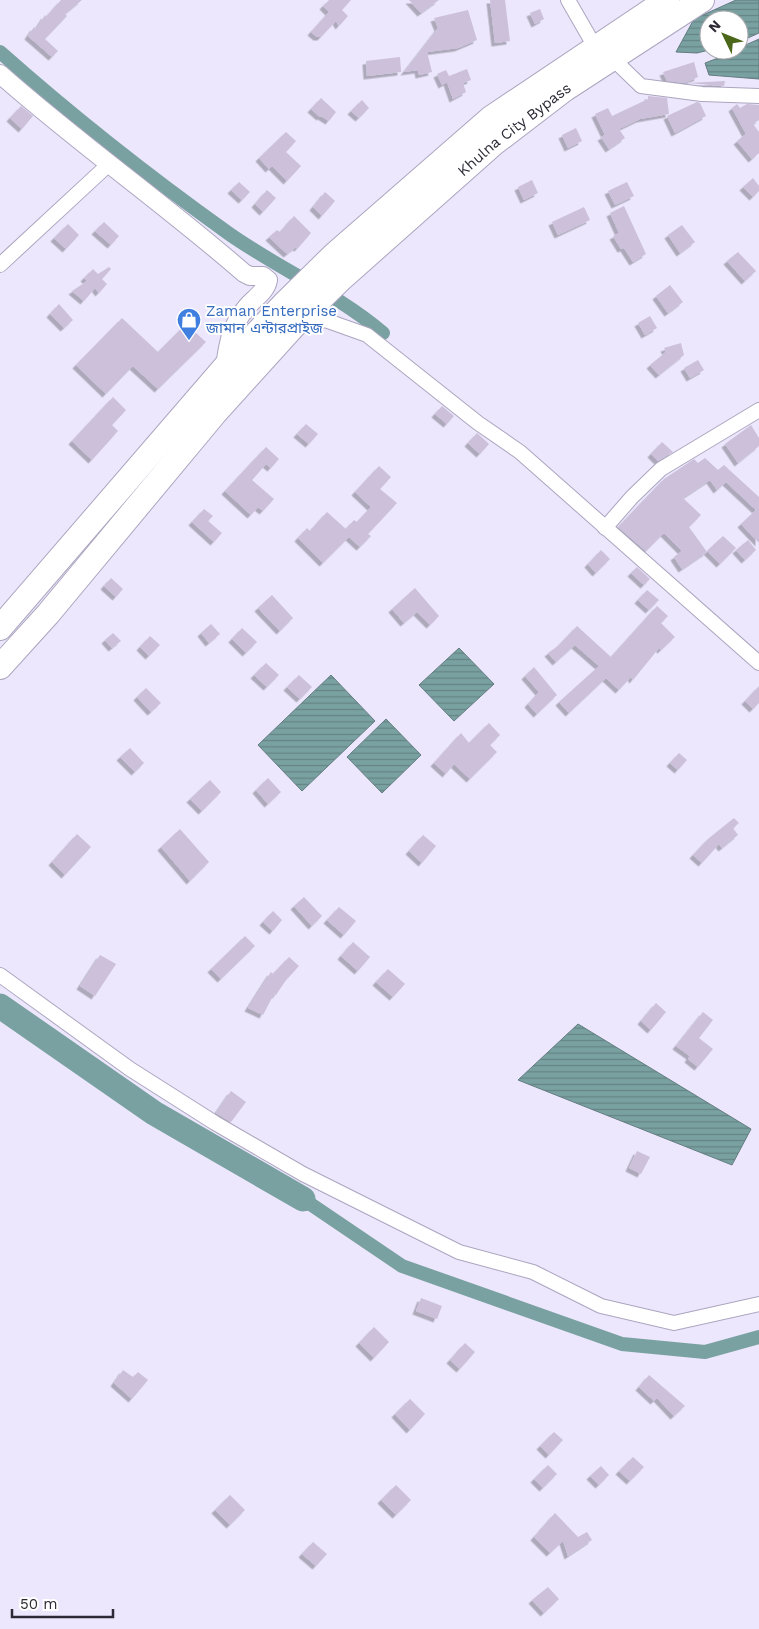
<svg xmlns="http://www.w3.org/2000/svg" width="759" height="1629" font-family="'Work Sans','Noto Sans Bengali',sans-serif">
	<defs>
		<pattern id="water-rules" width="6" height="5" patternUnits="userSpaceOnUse" patternTransform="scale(1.25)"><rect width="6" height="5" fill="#7aa1a1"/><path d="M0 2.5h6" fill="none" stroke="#648384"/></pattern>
		<filter id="shadow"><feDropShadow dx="-3.5" dy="3.5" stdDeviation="0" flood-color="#0004"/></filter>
	</defs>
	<rect width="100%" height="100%" fill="#ece7fd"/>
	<g fill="url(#water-rules)" stroke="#637d81">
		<path d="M736,0h23v33l-20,9v-22h-30v30l-12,3 -21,-1 18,-33z"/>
		<path d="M759,39v40l-50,-4 -4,-12 34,-13v-2z"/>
		<path d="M459,648l35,36 -40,37 -35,-36z"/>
		<path d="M331,675l44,46 -73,70 -44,-46z"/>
		<path d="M386,719l35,36 -39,38 -35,-36z"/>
		<path d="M578,1024l173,105 -19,36 -214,-85z"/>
	</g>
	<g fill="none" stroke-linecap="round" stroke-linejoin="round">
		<g stroke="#7aa1a1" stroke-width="14">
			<path d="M0,52c71,63 151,126 228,181 51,36 108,60 155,100"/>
			<path d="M303,1199l99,67 220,78 83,8 54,-15"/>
		</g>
		<path stroke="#7aa1a1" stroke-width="25" d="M0,1006l154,107 149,86"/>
	</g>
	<g fill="#ccc0da" filter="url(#shadow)">
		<path d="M61,0h21l-17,14 2,2 -22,23 13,12 -6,6 -24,-21 6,-9 2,2 9,-14 1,2z"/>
		<path d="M329,0h22l-9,10 6,6 -9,10 -3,-5 -15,16h-4l-6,-5 18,-20 -6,-6z"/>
		<path d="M409,0h30l-18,13z"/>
		<path d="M490,0h15l5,41 -15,2z"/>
		<path d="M540,9l4,10 -9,5 -5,-11z"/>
		<path d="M468,10l9,30 -19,8 -31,4 5,20 -13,3 -1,-5 -14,2 34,-44 -4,-10z"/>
		<path d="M400,57l1,15 -34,4 -1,-15z"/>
		<path d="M694,62l4,15 -13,6 -18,-2 -4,-9z"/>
		<path d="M467,69l4,11 -8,3 3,9 -13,7 -6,-17 -5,3 -5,-11 9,-4 3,6z"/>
		<path d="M725,81l-1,5 -37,-3z"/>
		<path d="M648,96l19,2 2,16 -29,5 -21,10 6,9 -16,11 -8,-12 4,-2 -10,-21 13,-6 4,8 36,-17z"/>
		<path d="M321,98l15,14 -7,9 -8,-5 -1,1 -9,-8z"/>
		<path d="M362,100l7,8 -10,10 -8,-7z"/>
		<path d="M697,102l3,1 6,13 -31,17 -8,-17z"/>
		<path d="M737,104l3,4 7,-4 12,1v15l-6,4 6,8v21l-7,6 -15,-18 9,-7 -14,-26z"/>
		<path d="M21,106l12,10 -11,13 -12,-11z"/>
		<path d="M576,128l6,13 -14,7 -6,-13z"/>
		<path d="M286,132l10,9 -10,11 15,14 -14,15 -15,-15 -3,3 -10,-11z"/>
		<path d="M753,178l6,8v5l-6,6 -10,-10z"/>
		<path d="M532,180l6,13 -14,7 -6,-13z"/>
		<path d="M239,182l11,10 -8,8 -11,-10z"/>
		<path d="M627,182l7,14 -19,9 -7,-14z"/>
		<path d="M267,190l9,8 -13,14 -8,-8z"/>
		<path d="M325,192l10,9 -13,15 -9,-9z"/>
		<path d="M624,206l22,48 -13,8 -9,-14 -3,1 -8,-13 6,-3 -9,-20z"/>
		<path d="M584,207l6,13 -32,15 -6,-13z"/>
		<path d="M294,216l17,17 -13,15 -2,-1 -9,7 -18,-17 8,-7 3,2z"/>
		<path d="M104,222l15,14 -8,9 -16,-14z"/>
		<path d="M68,224l11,11 -13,14 -12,-11z"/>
		<path d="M682,225l13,17 -15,11 -12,-18z"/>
		<path d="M738,252l18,19 -11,10 -18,-20z"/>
		<path d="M109,267l2,2 -9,10 5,5 -8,9 -4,-5 -11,13 -12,-10 15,-10 -3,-3 9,-9 5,5z"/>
		<path d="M670,285l13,17 -15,11 -12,-17z"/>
		<path d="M59,304l14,16 -9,8 -14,-14z"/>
		<path d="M650,316l7,12 -12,7 -7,-12z"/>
		<path d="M122,318l36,34 28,-28 20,18 -48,47 -25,-23 -27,28 -30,-29z"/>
		<path d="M681,343l3,12 -25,20 -9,-10 16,-13 -2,-4z"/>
		<path d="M698,360l6,10 -14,8 -6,-10z"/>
		<path d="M113,397l13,13 -14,15 6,6 -26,29 -20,-19z"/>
		<path d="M442,406l12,10 -7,8 -12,-10z"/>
		<path d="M306,424l12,10 -9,10 -12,-10z"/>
		<path d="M751,425l8,13v8l-21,17 -13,-19z"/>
		<path d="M477,433l12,11 -9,10 -12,-11z"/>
		<path d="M662,442l11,10 -15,9 -7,-7z"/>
		<path d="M266,447l13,12 -8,9 -5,-4 -14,16 22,19 -11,12 -5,-4 -7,8 -26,-24z"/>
		<path d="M705,458l13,12 6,-5 35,32v46l-18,-19 15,-14 -30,-28 -9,8 -7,-10 -27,18 18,17 -12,12 18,25 -25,17 -8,-12 8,-6 -18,-18 -18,18 -28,-24 46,-48 30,-20 4,4z"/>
		<path d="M379,466l12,11 -11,12 17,14 -29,31 3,2 -11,11 -11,-10 -26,26 -25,-25 9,-10 3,3 17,-19 19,17 8,-9 3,2 14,-15 -16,-15z"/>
		<path d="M204,509l9,7 -5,5 14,12 -8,9 -22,-20z"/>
		<path d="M723,536l13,12 -16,16 -13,-13z"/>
		<path d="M748,540l8,10 -11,10 -9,-10z"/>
		<path d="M601,550l9,9 -14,14 -8,-9z"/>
		<path d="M637,567l13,12 -6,6 -13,-12z"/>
		<path d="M111,578l12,11 -7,8 -12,-11z"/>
		<path d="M415,588l24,28 -9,9 -13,-13 -13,11 -12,-14z"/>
		<path d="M647,590l12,10 -10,10 -11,-10z"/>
		<path d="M272,595l21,23 -13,13 -22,-23z"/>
		<path d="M657,606l11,10 -7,7 14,14 -14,13 -2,-2 -26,32 -2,-3 -12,13 -13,-12 -37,35 -10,-11 40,-36 -24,-21 -19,17 -8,-9 10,-7 19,-20 34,31z"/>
		<path d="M211,624l9,10 -11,9 -8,-10z"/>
		<path d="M242,628l15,14 -11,11 -14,-14z"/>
		<path d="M113,633l8,8 -9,7 -7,-8z"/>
		<path d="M150,636l10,9 -11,11 -9,-9z"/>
		<path d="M266,663l13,12 -12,12 -13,-12z"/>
		<path d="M534,667l23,28 -20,19 -9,-10 11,-12 -14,-16z"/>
		<path d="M299,675l13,12 -12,12 -13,-12z"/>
		<path d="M759,686v17l-6,6 -8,-8z"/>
		<path d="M146,688l15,15 -10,9 -14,-15z"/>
		<path d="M489,723l11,12 -10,10 7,7 -27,27 -16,-15 -8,10 -12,-11 27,-30 8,10z"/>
		<path d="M130,748l14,15 -9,9 -15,-15z"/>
		<path d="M679,753l8,7 -9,10 -8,-7z"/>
		<path d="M268,778l13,14 -13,12 -12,-14z"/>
		<path d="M210,780l11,12 -19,19 -12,-12z"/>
		<path d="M734,818l5,5 -6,5 5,7 -16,13 -3,-4 -17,19 -9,-8 15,-16z"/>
		<path d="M180,829l29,33 -19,19 -29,-34z"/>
		<path d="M77,834l14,13 -26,28 -13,-13z"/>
		<path d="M423,835l13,11 -14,17 -13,-12z"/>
		<path d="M304,897l18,19 -10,10 -18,-20z"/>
		<path d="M339,907l17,14 -12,14 -17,-15z"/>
		<path d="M273,911l9,9 -9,11 -10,-9z"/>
		<path d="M245,936l10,10 -34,33 -10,-10z"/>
		<path d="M353,942l17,15 -12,14 -17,-15z"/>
		<path d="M100,955l16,9 -21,32 -15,-10z"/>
		<path d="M289,957l10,9 -13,14 -10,15 -2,-1 -11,21 -15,-7 23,-36 2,2z"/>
		<path d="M388,969l17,15 -12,13 -17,-15z"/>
		<path d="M656,1003l10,9 -15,18 -10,-9z"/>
		<path d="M703,1012l10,8 -14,18 14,11 -15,18 -10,-8 2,-3 -14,-10z"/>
		<path d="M231,1091l15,11 -15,20 -15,-9z"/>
		<path d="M637,1151l13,6 -9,17 -12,-6z"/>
		<path d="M421,1298l21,8 -5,13 -21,-8z"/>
		<path d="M374,1327l15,15 -15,16 -15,-15z"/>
		<path d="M465,1343l10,9 -15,17 -10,-9z"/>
		<path d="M123,1370l10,7 5,-5 10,8 -16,19 -18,-16z"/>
		<path d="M649,1375l36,31 -11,10 -17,-18 -3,3 -15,-14z"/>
		<path d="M410,1399l15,15 -15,16 -15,-16z"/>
		<path d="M554,1432l9,8 -14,15 -9,-9z"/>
		<path d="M633,1457l11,10 -14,14 -11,-10z"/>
		<path d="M548,1465l9,9 -14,14 -9,-9z"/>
		<path d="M601,1466l8,9 -10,10 -9,-9z"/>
		<path d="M396,1485l15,15 -15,15 -15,-15z"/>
		<path d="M230,1495l15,15 -15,15 -15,-15z"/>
		<path d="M555,1513l23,24 9,-5 5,8 -24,16 -5,-15 -13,12 -16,-16z"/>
		<path d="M313,1542l14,12 -11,12 -14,-12z"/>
		<path d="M548,1587l11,12 -15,14 -12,-13z"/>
	</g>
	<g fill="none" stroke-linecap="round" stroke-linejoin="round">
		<defs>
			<g id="minor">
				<path d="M568,0l27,47"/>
				<path d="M612,58l29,28 61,8 57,2"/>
				<path d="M0,265l109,-101"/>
				<path d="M295,328l30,-8 42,15 111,88 42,29 239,211"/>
				<path d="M605,528l27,-31 29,-28 98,-59"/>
				<path d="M0,975l130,94 85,54 88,51 156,78 74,20 68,34 73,17 85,-19"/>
			</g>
			<path id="tertiary" d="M0,74c79,70 165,130 244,199l6,3h13l5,4c-2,12 -15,19 -22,28 -15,18 -18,36 -21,59"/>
			<g id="trunk">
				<path d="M0,628l225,-261 61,-65 49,-48 156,-136 176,-118"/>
				<path id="s1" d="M0,667l48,-53 167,-201 86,-95 41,-40 151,-134 72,-55 137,-89"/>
			</g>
		</defs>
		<use href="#minor" stroke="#aca5bf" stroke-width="16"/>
		<use href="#tertiary" stroke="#aca5bf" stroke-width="20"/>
		<use href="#trunk" stroke="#aca5bf" stroke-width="26"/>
		<use href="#minor" stroke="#fff" stroke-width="14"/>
		<use href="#tertiary" stroke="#fff" stroke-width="18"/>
		<use href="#trunk" stroke="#fff" stroke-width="24"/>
	</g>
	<defs>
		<symbol id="shop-pin" viewBox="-11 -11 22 30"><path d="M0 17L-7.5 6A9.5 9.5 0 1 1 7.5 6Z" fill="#3f7fe0" stroke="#fff"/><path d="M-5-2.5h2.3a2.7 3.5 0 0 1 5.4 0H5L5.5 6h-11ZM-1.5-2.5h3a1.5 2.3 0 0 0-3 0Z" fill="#fff"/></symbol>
	</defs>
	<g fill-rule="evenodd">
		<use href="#shop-pin" x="175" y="306" width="28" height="38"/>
	</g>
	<g text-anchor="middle" stroke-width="4" stroke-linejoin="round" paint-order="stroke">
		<g font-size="15" fill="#2d2a35" stroke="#fff">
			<text dy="5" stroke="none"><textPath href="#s1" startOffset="746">Khulna City Bypass</textPath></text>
		</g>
		<g font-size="15" fill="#366cbe" stroke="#fff" text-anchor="start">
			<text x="206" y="316">Zaman Enterprise<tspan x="206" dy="17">জামান এন্টারপ্রাইজ</tspan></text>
		</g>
	</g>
	<g transform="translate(724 35) rotate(313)"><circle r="24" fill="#ffffff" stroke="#abaaae"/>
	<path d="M0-4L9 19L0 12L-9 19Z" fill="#4b671a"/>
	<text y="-8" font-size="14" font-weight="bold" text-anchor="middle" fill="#2d2a35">N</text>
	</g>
	<path d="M12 1609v8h101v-8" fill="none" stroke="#2d2a35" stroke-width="2.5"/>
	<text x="20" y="1609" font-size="15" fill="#2d2a35" stroke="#ffffff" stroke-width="4" paint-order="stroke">50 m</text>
</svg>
